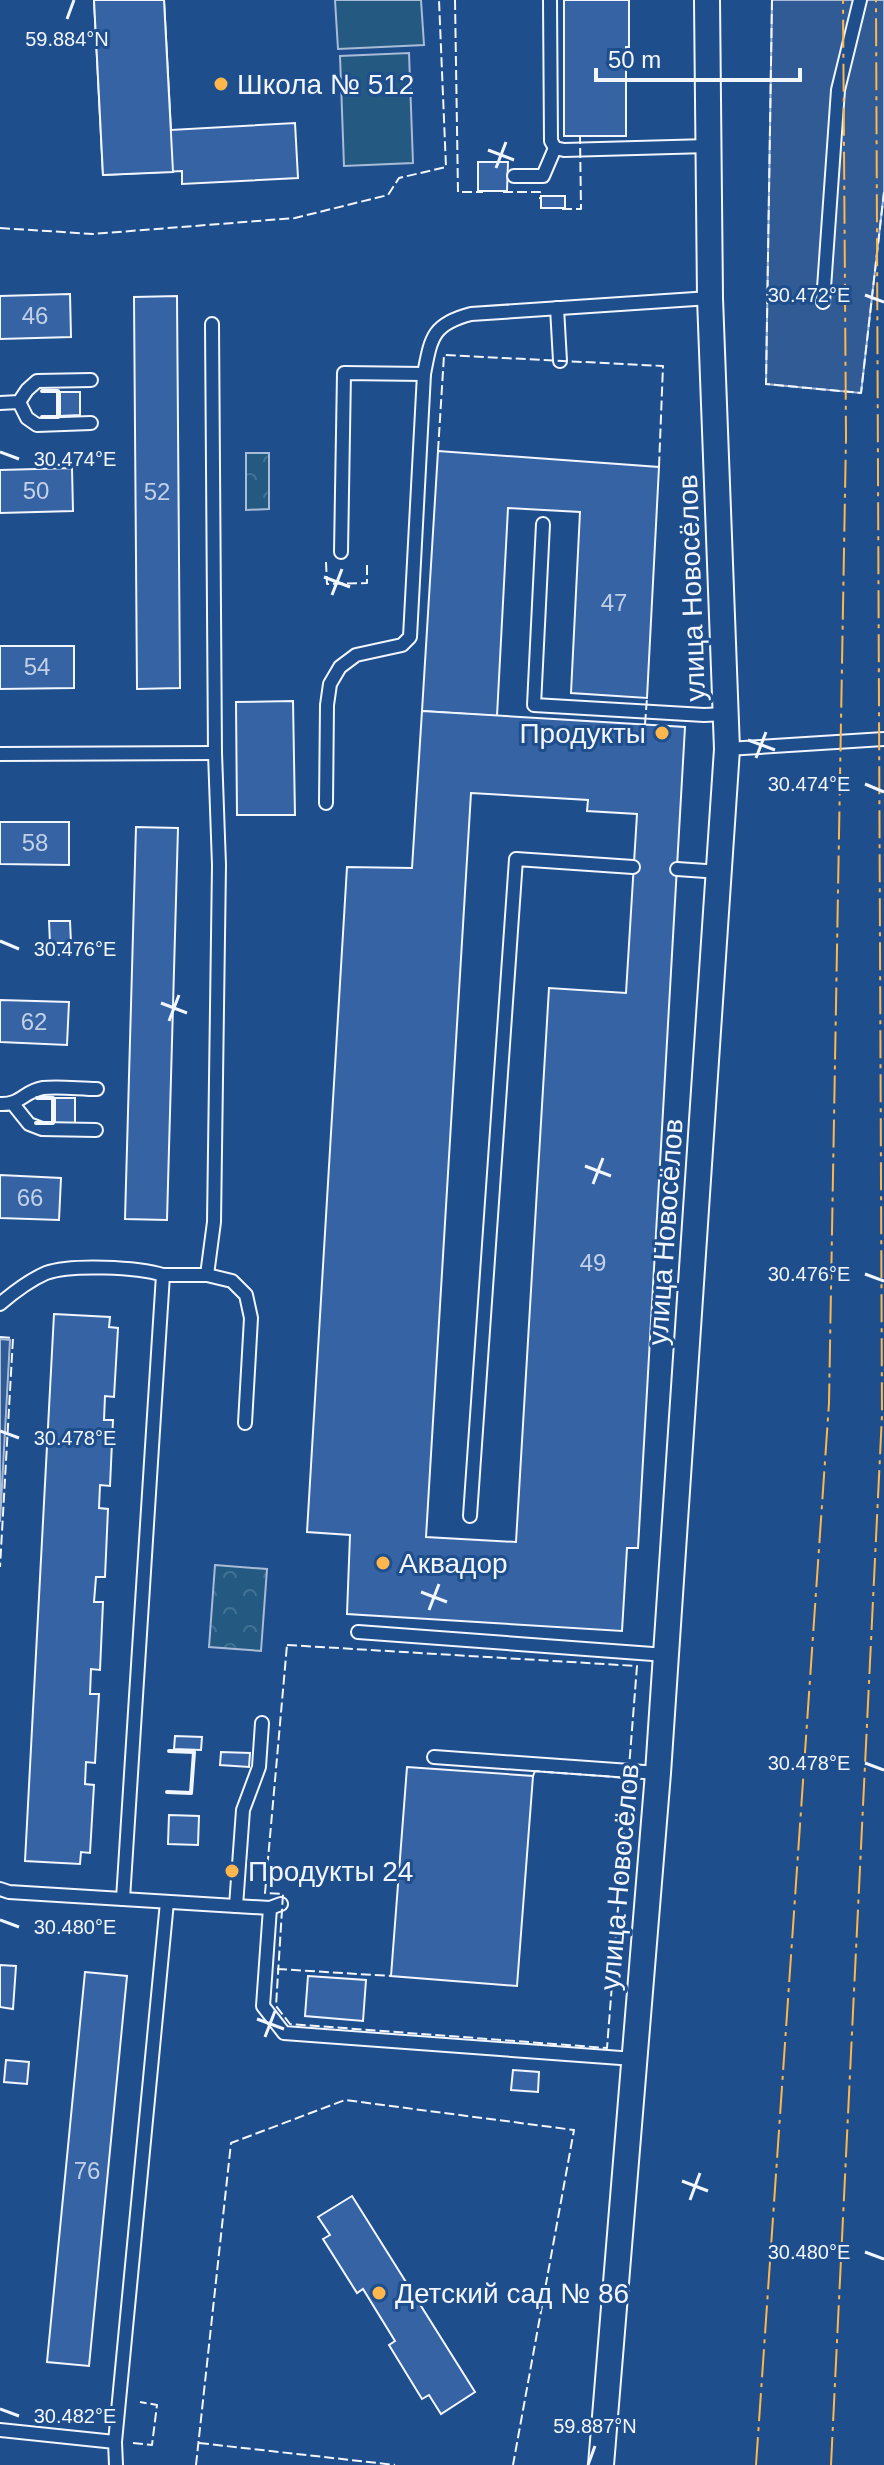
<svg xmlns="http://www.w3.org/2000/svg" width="884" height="2465" font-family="Helvetica,sans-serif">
	<defs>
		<pattern id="park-crowns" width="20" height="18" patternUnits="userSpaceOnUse" patternTransform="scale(2)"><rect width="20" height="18" fill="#245a82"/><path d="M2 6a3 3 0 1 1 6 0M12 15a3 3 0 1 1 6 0" fill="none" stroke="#447295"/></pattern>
	</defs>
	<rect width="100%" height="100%" fill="#1f4e8c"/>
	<g fill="url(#park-crowns)" stroke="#a8bbd7" stroke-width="2">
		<path d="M246,453h23v56l-23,1z"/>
		<path d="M215,1565l52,4 -6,82 -52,-4z"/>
	</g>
	<g fill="#245a82" stroke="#a8bbd7" stroke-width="2">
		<path d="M335,0h86l3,45 -86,4z"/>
		<path d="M409,53l4,110 -69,3 -4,-110z"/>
	</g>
	<g fill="#305b95" stroke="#a8bbd7" stroke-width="2">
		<path d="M772,0h112v192l-23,201 -95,-9z"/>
		<path d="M0,1339l10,1 -10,182z"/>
	</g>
	<g fill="#3563a3" stroke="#f2f6ff" stroke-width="2" fill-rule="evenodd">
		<path d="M94,0h70l7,130 124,-7 3,55 -116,6v-13l-79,4z"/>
		<path d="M94,0h70l9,172 -70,3z"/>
		<path d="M564,0h65v47h-3v89h-62z"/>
		<path d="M478,162h30l-1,29h-29z"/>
		<rect x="541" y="196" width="24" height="12"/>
		<path d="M70,294l1,43 -71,2v-43z"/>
		<path d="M177,296l3,392 -43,1 -3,-392z"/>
		<path d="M60,392h20v23l-20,1z"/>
		<path d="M438,451l221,16 -12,231 -76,-5 9,-181 -72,-4 -11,208 -75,-5z"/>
		<path d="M72,468l1,43 -73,2v-43z"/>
		<path d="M0,646h74v42l-74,1z"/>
		<path d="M293,701l2,114h-58l-1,-113z"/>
		<path d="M422,711l263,16 -47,821h-11l-5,83 -275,-17 3,-79 -43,-3 40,-665 65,1zM471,793l117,7 -1,11 50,3 -11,179 -77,-5 -33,554 -90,-5z"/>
		<path d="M0,822h69v43l-69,-1z"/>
		<path d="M136,827l42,1 -11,392 -42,-1z"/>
		<path d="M49,921h21l1,22h-21z"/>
		<path d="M0,1000l69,2 -2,43 -67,-3z"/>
		<rect x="55" y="1098" width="20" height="25"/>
		<path d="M0,1175l61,3 -2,42 -59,-2z"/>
		<path d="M54,1314l56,3 -1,10 9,1 -4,69 -9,-1 -1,24h9l-3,66 -10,-1 -1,23 9,1 -3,68h-9l-2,25h9l-3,68 -9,-1 -1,25h9l-4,69 -9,-1 -1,22 9,1 -4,68 -9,-1 -1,12 -55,-3z"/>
		<path d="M175,1736l27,1 -1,13 -27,-1z"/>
		<path d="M221,1752l29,1 -1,14 -29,-2z"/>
		<path d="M407,1767l126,9 -16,210 -126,-10z"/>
		<path d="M169,1815l30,1 -1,29 -30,-1z"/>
		<path d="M0,1965l16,1 -3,43 -13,-2z"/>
		<path d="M85,1972l42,4 -38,390 -42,-4z"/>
		<path d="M308,1976l58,4 -3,41 -58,-5z"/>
		<path d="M6,2060l23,2 -2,22 -23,-2z"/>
		<path d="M513,2070l26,2 -1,20 -27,-2z"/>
		<path d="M352,2196l123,196 -34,22 -12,-19 -7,4 -33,-54 6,-4 -32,-52 -6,4 -34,-54 7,-4 -12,-18z"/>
	</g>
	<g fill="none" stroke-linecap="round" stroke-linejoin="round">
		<defs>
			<g id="lane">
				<path d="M550,0l1,141 4,7 9,2 144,-4"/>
				<path d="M514,176h29l12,-28"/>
				<path d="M823,302l15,-212 22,-90"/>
				<path d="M557,308l3,53"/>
				<path d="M19,402l8,16 10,7 54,-2"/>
				<path d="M0,403l19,-1 8,-12 10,-9 54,-1"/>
				<path d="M543,524l-9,181 170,10 22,-1"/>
				<path d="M341,552l3,-179 80,1"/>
				<path d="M727,749l157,-10"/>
				<path d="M0,754l215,-1"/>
				<path d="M326,803l1,-98 3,-21 10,-17 16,-12 46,-10 8,-8 14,-263c7,-36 8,-50 47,-60l239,-16"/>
				<path d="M677,869l43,3"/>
				<path d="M0,1104c21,1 24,-13 43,-16 17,-2 37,1 54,1"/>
				<path d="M13,1104l16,20 13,5 54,1"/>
				<path d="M163,1275h44l25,6 14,14 5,23 -6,105"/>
				<path d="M207,1275l7,-53 5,-357 -4,-112 -3,-429"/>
				<path d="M0,1304c15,-13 28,-23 46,-31 25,-9 92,-6 117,2l-40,624"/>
				<path d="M470,1516l46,-657 117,8"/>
				<path d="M358,1632l308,23"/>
				<path d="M434,1757l224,16"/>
				<path d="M0,1889l9,3 261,16 11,-4"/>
				<path d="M236,1906l7,-96 16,-43 3,-44"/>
				<path d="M270,1908l-7,98 21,27 350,26"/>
				<path d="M0,2430l115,12 1,23"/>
				<path d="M115,2442l52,-540"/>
			</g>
			<path id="street" d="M601,2465l57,-692 69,-1024 -17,-451 -3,-298"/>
		</defs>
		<use href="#lane" stroke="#f2f6ff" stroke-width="16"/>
		<use href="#street" stroke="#f2f6ff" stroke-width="28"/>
		<use href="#lane" stroke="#1f4e8c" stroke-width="12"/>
		<use href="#street" stroke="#1f4e8c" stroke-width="24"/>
		<g stroke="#f2f6ff" stroke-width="2" stroke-dasharray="10 4" stroke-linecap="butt">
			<path d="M455,0l3,192h25"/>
			<path d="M772,0l-6,384 95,9 23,-201"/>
			<path d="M503,192h37v7"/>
			<path d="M562,209h19l-1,-73"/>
			<path d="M0,228l93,6 202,-16 93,-23 11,-17 47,-11 -7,-167"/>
			<path d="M438,451l6,-96 219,11 -4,101"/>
			<path d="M326,562l1,22 40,-1v-22"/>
			<path d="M645,724l2,-26"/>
			<path d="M0,1337l13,1 -13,229"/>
			<path d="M287,1645l350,21 -30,382 -317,-24 -14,-18 7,-112 -18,-1z"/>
			<path d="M533,1776l2,-5 93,7"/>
			<path d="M277,1969l114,7"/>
			<path d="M133,2443l19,2 5,-40 -17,-3"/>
			<path d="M199,2443l196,22"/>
			<path d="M196,2465l35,-322 114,-43 229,30 -61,335"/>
		</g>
		<g stroke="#f2f6ff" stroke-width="4">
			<path d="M42,391h16v26h-16"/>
			<path d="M36,1123h17v-25h-16"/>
			<path d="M167,1792l24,1 3,-41 -25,-1"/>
		</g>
		<g stroke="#ffb74d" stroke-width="2" stroke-dasharray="28 6 4 6" stroke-linecap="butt">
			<path d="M756,2465l73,-1062 17,-966 -3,-437"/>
			<path d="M831,2465l51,-1050 -6,-1415"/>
		</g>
	</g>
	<path fill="none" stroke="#f2f6ff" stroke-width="3" d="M67,19l7,-19M488,150l26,10M496,168l10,-26M865,295l19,7M0,452l19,7M324,577l26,10M332,595l10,-26M748,740l27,10M756,758l10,-26M865,784l19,8M0,941l19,8M161,1003l26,10M169,1021l10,-26M585,1166l26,10M593,1184l10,-26M865,1274l19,7M0,1431l19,7M421,1592l26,10M429,1610l10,-26M865,1763l19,7M0,1920l19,7M257,2019l27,10M265,2037l10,-26M682,2181l26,10M690,2200l10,-27M865,2252l19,7M0,2409l19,7M588,2465l7,-19"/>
	<g fill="#ffb74d" stroke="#1f4e8c" stroke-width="3">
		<circle cx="221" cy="84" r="8"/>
		<circle cx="662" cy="733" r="8"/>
		<circle cx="383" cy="1563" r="8"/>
		<circle cx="232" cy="1871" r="8"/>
		<circle cx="379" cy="2293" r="8"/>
	</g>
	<g text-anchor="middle" stroke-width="6" stroke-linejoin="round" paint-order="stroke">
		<g font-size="24" fill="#c3d1e8">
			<text x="35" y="324">46</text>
			<text x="36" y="499">50</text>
			<text x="157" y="500">52</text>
			<text x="614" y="611">47</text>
			<text x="37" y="675">54</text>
			<text x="35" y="851">58</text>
			<text x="34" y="1030">62</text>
			<text x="30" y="1206">66</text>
			<text x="593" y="1271">49</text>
			<text x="87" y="2179">76</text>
		</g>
		<g font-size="28" fill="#f2f6ff" stroke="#1f4e8c" text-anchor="start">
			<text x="237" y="94">Школа № 512</text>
			<text x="646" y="743" text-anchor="end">Продукты</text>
			<text x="399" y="1573">Аквадор</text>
			<text x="248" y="1881">Продукты 24</text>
			<text x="395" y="2303">Детский сад № 86</text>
		</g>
		<g font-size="28" fill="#f2f6ff" stroke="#1f4e8c">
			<text transform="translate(691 588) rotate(-92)" y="10">улица Новосёлов</text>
			<text transform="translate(665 1232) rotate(-86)" y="10">улица Новосёлов</text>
			<text transform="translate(619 1877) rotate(-85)" y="10">улица Новосёлов</text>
		</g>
	</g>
	<g font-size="20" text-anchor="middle" fill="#f2f6ff" stroke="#1f4e8c" stroke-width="6" stroke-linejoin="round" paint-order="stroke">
		<text x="67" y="46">59.884°N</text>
		<text x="809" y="302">30.472°E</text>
		<text x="75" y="466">30.474°E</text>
		<text x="809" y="791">30.474°E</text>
		<text x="75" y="956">30.476°E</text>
		<text x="809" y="1281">30.476°E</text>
		<text x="75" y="1445">30.478°E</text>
		<text x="809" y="1770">30.478°E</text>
		<text x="75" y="1934">30.480°E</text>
		<text x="809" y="2259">30.480°E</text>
		<text x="75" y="2423">30.482°E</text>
		<text x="595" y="2433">59.887°N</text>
	</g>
	<path d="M596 68v12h204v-12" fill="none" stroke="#f2f6ff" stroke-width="4"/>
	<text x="608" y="68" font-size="24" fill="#f2f6ff" stroke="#1f4e8c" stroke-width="6" paint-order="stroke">50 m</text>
</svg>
